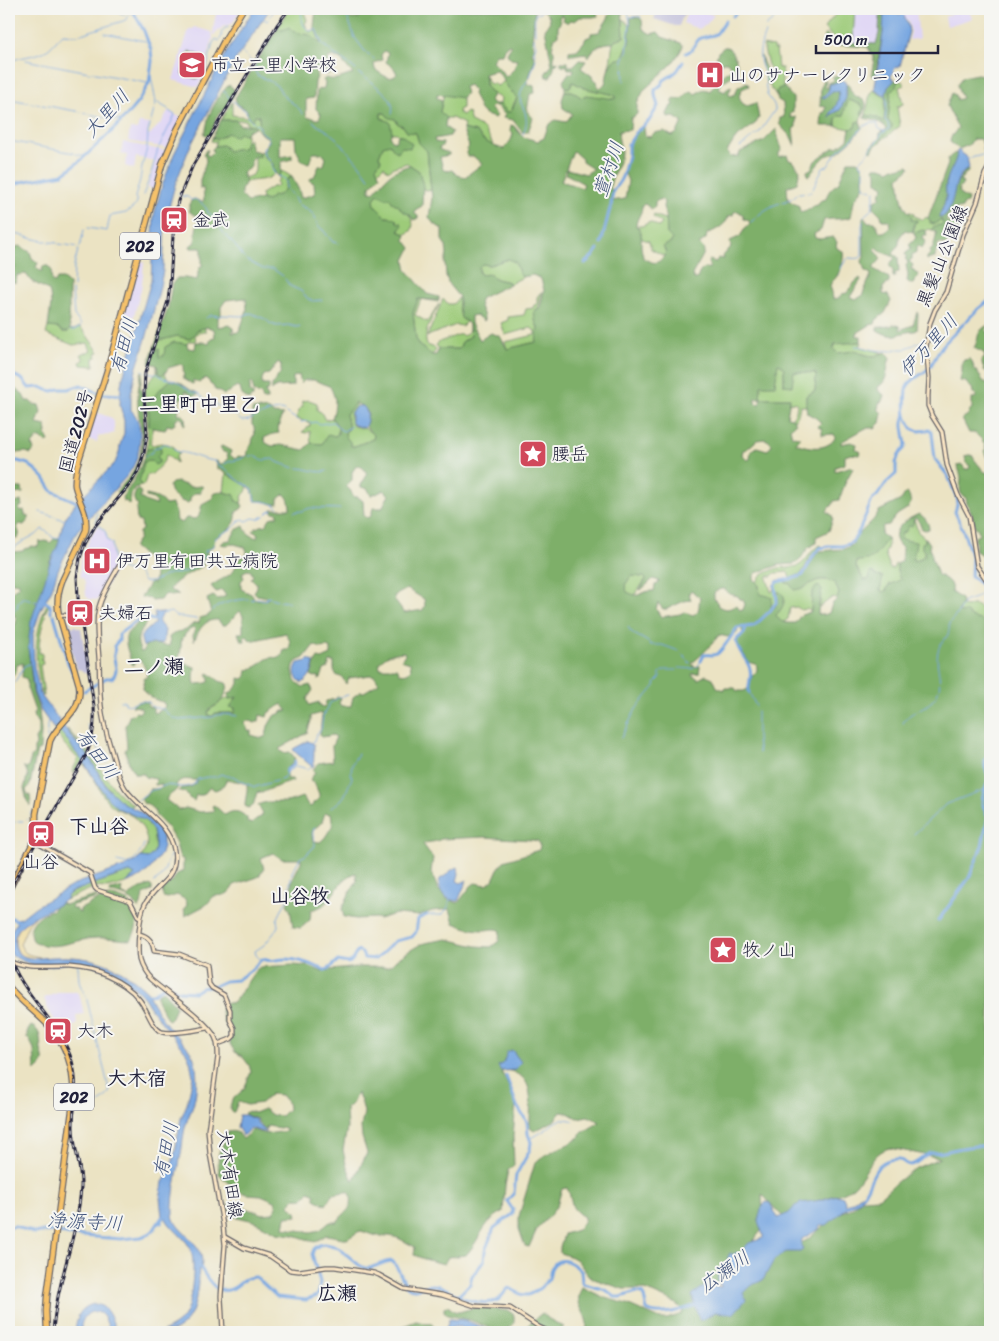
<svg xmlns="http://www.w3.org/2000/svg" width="999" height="1341" font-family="Sriracha,'Klee One',sans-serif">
	<rect width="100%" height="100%" fill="#f6f6f2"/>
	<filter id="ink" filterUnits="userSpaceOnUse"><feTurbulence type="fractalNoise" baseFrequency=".02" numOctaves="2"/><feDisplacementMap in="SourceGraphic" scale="10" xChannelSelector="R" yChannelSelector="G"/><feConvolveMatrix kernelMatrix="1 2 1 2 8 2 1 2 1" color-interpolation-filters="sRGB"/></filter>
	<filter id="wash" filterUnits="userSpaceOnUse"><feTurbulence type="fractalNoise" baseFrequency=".0096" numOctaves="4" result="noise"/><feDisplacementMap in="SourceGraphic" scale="20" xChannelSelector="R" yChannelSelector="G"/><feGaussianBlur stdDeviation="1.12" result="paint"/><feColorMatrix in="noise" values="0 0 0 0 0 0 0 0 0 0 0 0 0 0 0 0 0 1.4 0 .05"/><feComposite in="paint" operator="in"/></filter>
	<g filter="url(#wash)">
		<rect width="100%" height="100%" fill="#ebe3c3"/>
		<g fill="#dfd5f5">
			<path d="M217,9h24l-9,15 -8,2 -10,9 -1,-1 1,-10z"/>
			<path d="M688,9h6l20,6 -8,10 -7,4 -16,-6z"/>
			<path d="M840,9h41l-1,24 -2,11 -24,-1 -1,-3 -19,-1 -10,-11z"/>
			<path d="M905,9h11l3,30 -10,1 2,-8 -3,-11 -4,-4z"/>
			<path d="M950,9h18l4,9 -2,1 -23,7 -2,-9 6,-3z"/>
			<path d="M194,27l18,5 1,6 -12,43 -3,6 -25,-7 16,-51h4z"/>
			<path d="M168,111l14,7 -15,30 -39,-7 2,-12 7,1 2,-7 10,1 -2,10 2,1 12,-12z"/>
			<path d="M123,142l43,9 -12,39 -6,-3 7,-26 -19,-4 -2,12 -9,-3 2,-11 -6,-1z"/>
			<path d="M138,261l6,1 -1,13 -2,15 -9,33 -10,-2z"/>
			<path d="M95,412l17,6 2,4v11l-6,2 -10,1 -1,6 -10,-3z"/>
			<path d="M97,526l5,3 3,3 3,9 3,2 1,13 4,12 -17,30 -2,2 -8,-1 -3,-3 -1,-14 -1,-3 -4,-3v-11l4,-13 8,-18z"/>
			<path d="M60,992h17l3,5 4,17 -8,1 1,10 -17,4 -12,-20 -4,-11z"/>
		</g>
		<g fill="#c3c1db">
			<path d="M658,9h28l-7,17h-4l-21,-7z"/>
			<path d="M63,621l7,1 1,5 5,-1 1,2h4l7,45h-3l-5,-4 -3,1z"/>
		</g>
		<g fill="#9dcb79" stroke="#60765a">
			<path d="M290,9h13l4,11 -2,4 4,7 2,1 4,-3 6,14 -1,1 -10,-9 -33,-6 8,-14z"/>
			<path d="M840,9h15l-2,31 -19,-1 -10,-11z"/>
			<path d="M623,18l7,8 -1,17 -7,16 -8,1 -6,9c1,-4 3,-8 3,-13 2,-11 -1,-15 13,-19z"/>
			<path d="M763,45l10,2 1,3 2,-1 2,19h4v15l2,4 -6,2 -2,4 1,5 -4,-8h-2l-1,-5 -4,-3c0,-10 -5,-16 -5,-26 2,9 8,16 10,24l3,-7 -6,-8z"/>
			<path d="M189,51l13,5 1,2 -6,21 -14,-4 -1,-2z"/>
			<path d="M484,74l5,9 2,1 3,-1 3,3 8,-5 4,8 8,9 -3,5 -3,9h-4l-7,-8 1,-6c-14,-5 -16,-11 -17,-24z"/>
			<path d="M898,81l5,1 1,3 -5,2 4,17 -6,3 3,19 -19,15 1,-3 10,-10 -5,-7 4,-31 4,-2z"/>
			<path d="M573,82l11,6 32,7 -1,5 -29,-5 -4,3 -10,-7h-7v-4l4,1z"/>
			<path d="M873,90l10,6 3,-1 -2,27 -8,-5 -10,-2 3,-17z"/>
			<path d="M444,94l18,4v10l-4,2 1,3 4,2 3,-3 2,1 3,9 13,7 10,17 -11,-6 -7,-8 -13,-3 1,-5 -12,-6h-6l-6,-6z"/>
			<path d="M849,100l13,5 1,4 -1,5h2l-3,3 -1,4 -4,1v5l-6,2 -14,-3v-7l3,-3 5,-1 1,-7z"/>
			<path d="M232,102v13l16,2 5,2 2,-4 4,1 1,17 -6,-8h-7l-1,-5h-25z"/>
			<path d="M381,113c8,0 14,5 17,11l5,2 4,6 9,1 3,10 8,8 4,40 -8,-2 -4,-18 -12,-8 -13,4 -6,4 -4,-5 -6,6 -2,-5 5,-7 -2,-4 4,-10 7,-3 4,7 8,-15h-4l-1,-2h-5l-7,-14 -4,-1z"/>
			<path d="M228,133h11l7,1v7l-2,7 -9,1 -7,2 -5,-6 -8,1 1,-4 -5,-1 1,-3 5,1z"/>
			<path d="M263,151l1,6 9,7v6l2,3c-6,9 -20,6 -29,9l-1,-4 7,-3 3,-4v-16l5,2v-5z"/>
			<path d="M281,170l11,7 -5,2 -3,11 -5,5 -6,1 -6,5 -5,-2 -1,-5 11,-7 5,-1 1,-1 -1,-3 3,-4 -2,-2 3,-2z"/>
			<path d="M378,194l8,4h4c9,8 29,19 21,33l-5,3 -6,-2 -2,-9 -3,-5 -9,-1 -11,-11 -1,-7z"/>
			<path d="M906,211l8,2v3l9,4 3,-3 4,3h13v5l-9,2 -2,3 -4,-1 -2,3 -3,-2 -9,3v-10z"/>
			<path d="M654,215l10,4 2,-3 1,18 5,5 -1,4 -7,13 -13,-7 -2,-8 -7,-2 -2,-10 -4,-3h6l8,-4 9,5 3,-4 -9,-6z"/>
			<path d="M508,259l7,3 5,13 3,2 -13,7 -1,-2 -13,-3 -6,-5 -8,1 -3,-2v-6l3,-3 8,1z"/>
			<path d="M542,292l-4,17 -4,2 1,9 3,8 -2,14 -29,7 -2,-7 30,-7v-4l-4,-3 -26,7 -4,-12 7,-3v-3l16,-2 2,-6 7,-1 1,-3 3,-1v-7l3,-4z"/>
			<path d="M459,297v11l2,10 5,4 -4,4 -6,-1 -26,10 -3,2 16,-38 5,5h5z"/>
			<path d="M418,299l21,1 -1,2 -17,-3 -6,16 12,7 12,-18c-5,11 -17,28 -12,41l8,3 1,2 -4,5 -11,-8 -5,-8 -3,-26z"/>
			<path d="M469,324l2,12 -9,6 -3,7h-20l-3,-4 3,-3 22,-8 2,2c6,-3 6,-6 6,-12z"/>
			<path d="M48,327l10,1 5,4h5l2,-3 4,1 6,-3 3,3 16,22 -3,1 1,4 -3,1v8l-13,-1 -1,-3 4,-2 -3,-6 10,-3 -3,-8 -15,2 -27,-11z"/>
			<path d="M205,327v5h-6l-4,4 1,5h-7l-2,3c-15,-2 -17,-2 -23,12l-5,1v-8l-8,7 7,-20v5l19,-5 12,3 5,-4 3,-5z"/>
			<path d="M855,342h6l1,2 -3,1 1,2c5,0 17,4 23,6 -13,7 -17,0 -29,-2 -5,0 -11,2 -16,2l-5,-3 2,-6z"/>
			<path d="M778,362l6,5v18l10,-13 22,1 -1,18 -9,5v10h-6l-2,9 -4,5 -2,-2 4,-7 1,-8 -8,-1 1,-4h-30l1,-13z"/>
			<path d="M157,365l5,10 3,-2 2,5 4,2c-12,9 -18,17 -23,31l2,4 -1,10 3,3v10l-2,5 3,2c8,-3 13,-2 20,1l2,5 5,2 -4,3v7l-2,-3h-2l-2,-3 -4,-2c-2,9 -8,13 -14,19l-5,1 -3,10 -3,1v-3l-2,-2 2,-6 3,-13 7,-1 6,-5 -1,-8 -2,1 -3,-1 -5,2 2,-11 -3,-49 6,-12 6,-5z"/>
			<path d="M309,400l8,3v7l4,2 4,8 7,-2 6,9v7l-16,10 -11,-1 -1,-12 -4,2 -4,-1 8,-6v-2c-4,-3 -9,-3 -14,-6l4,-10 3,-2 -1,-5z"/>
			<path d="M354,403l3,2c-8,7 -9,11 -4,21l13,3 8,6 -1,4 -18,7h-4l-1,-4 -4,-4 -1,-5c6,-6 2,-11 1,-19z"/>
			<path d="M226,473l22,13 -2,6 -3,3 -2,8 -5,-2 -1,-6 -11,-3z"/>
			<path d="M914,519l4,13 7,6 -1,18 -8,5 -3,-1 -13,-21 2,-6z"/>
			<path d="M887,538l1,7 -3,9 4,10v4l4,1 2,-5h2v7l4,9 -12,5 -3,6 -3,1 -14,-12h-5l-8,-13 1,-6 18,-6z"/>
			<path d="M821,545l1,2c-11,3 -15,18 -21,27l-11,4 -2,-6 -13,1 -3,3h-4l-1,2 4,14 2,-1 1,-7 4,-4 8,1v2l4,1 9,5c14,-7 21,-13 36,-6l4,10 -2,6 -4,-2 -15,11 3,-8 -9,-8 -1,20 -4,-3 -6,1 -4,-3 -7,1 -2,11 -6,4 -4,-4 -2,-4c6,-6 8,-11 8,-19l-6,5 -3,6h-5l-10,-13 -1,-8 -2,-4 4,-7c8,-3 19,-10 28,-7 3,-1 6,-1 9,-2 10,-5 12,-17 23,-21z"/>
			<path d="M631,576l13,1 2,2 -12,17 -8,-4 -1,-7z"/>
			<path d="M962,603v3l5,1c7,-5 12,0 18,4l-1,9h5l1,4 -5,-1 -2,-2 -10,-3 -3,-3 -12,-3z"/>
			<path d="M47,604l2,1 -5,9 2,2c-5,11 -7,23 -7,37h3v5l-2,1h2l1,5 -3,1 4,31 -2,-1c-7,-36 -10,-56 5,-91z"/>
			<path d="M238,696l-7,11 4,1 1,5h-21l-2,3h-4l-1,-4c3,-4 5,-4 9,-7 5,-4 6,-7 13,-6z"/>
			<path d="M53,728h4l13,15 3,6 9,11 20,30 33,26 11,5 7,10 2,18 -2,5 -5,4 -7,-1c3,-5 6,-9 6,-14 0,-10 -7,-22 -15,-27 -8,-5 -16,-6 -23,-13 -10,-11 -14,-25 -23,-36 -2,-2 -4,-3 -5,-5l-7,11 -2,-1 6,-13 -14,-15z"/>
			<path d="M68,729c5,8 13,14 19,21 13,16 27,45 46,54l-3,3c-25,-14 -29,-34 -43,-53 -6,-9 -14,-16 -20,-24z"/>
			<path d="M130,872l5,3 -9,8 -19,5 -12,-1 -30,13 4,-6 16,-7z"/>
		</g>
		<g fill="#7eaf69" stroke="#506852" fill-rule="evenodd">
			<path d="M316,9h25l1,4 10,6 7,-1 4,-5 11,-4h161l-3,32 2,6 -2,5 3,7 -8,25 7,2 1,7 -5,1 -3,17 6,7 -5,14h-6l-9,-12 -10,-2 2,-3 -8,-9h-4l-3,2 7,8 -2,2c-19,-5 -14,-10 -22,-24l1,-3 -5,-6 -5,2 2,6 -4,5 -25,-4v4l5,2 -2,12 6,6 -1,9 7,5 -2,4 -16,3 1,3 8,1v2l-4,3 1,2 9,3v2l-9,2 3,12 4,2 5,-1 5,5 8,2 17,-13 -9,-8h-6v-8l2,-2 -6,-15v-2l13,3 7,8 11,6 9,3c5,-5 9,-8 10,-16l-3,-2 1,-6 3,1 9,11 15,4 6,-3 4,-12 7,-6 11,2 6,-8 -9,-6 -1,-8 3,-9h7l10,7 4,-3 29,4v-4l-31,-7 -11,-6 -4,6 -4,-1 -2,-6 5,-7 5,-1 1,-4h-6l-2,-4 -3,2 -2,-2v-3h7v4h5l6,-6 7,1 -5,7 11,8 1,3 4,2 1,5 2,2c9,-5 5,-12 9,-20 1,-3 3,-5 5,-8l8,-2 7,-15 2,-26 9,1 2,2 1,9 8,5 7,-2 4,5 19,6 2,3 -3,6 -8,12 -28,26 -7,14v10l-2,2 -4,2 -1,12 -11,1c-2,8 2,13 2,21 0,11 -10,23 -11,36l2,2 -1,11 14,-2 3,-18 -4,-10 5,-16 -1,-10 6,-10 9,-8h1l1,9 5,1 4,-4 10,-2 8,5 5,-3 5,-11 -8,-5 -6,1 -1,-4 4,-8 3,-1 -2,-4 3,-2c11,2 9,-6 17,-8l3,3c7,-3 6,-7 15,-3l11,-15 10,-6v-3l-4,-5h-4l-18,11 -1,-2 10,-7 4,-12 6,-5h4c6,8 14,19 6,27 -6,6 -13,6 -15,15l6,3 2,-4 4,-2v2l-3,6 3,2 4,-2 3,-7 9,-5 2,4 -7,3 -3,7 3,7 5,3 9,-3 3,15 -3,5 -21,16 -8,13 2,3 2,2 8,-1 1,-4 24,-11 12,-12c2,7 3,13 6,20l-3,4v4l8,-2 2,5 3,1 8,9 -3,13 -10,4 1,13 11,6 1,6 11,-3 2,-3 5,-1 2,-4 6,-2c1,-6 6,-13 12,-15l10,-23h9l5,4 2,5 -1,9 1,7 -10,15 -3,16c-8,3 -18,1 -27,3l-3,10 -7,4 1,4 5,1 13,-2 4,5 -1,4 2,3 5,2c1,8 -1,17 -6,25 -2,4 -6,5 -7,10l2,6 1,7 6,-1 3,-4 5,-1 6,-9 7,-6 1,2 -11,17 7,2 5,-3 9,-21v-1l-6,-3 -3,-10 2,-4 -1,-39h2l2,4h8l5,10h4l6,-4 -1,-8h-7l-1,-5 -7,-7v-6l6,-4 1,-7 2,-2 1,-3 -7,-4v-9l-3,-4 1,-2h6l8,3 5,-3 4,1 11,-3 1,3 -11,9c2,15 1,28 13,39l-1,4h6v2l-3,1 -1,9 -8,-2 -6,8v6l-6,10 5,3 1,15 -4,1v4h-2v-7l-4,-5 6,-7c-6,-5 -12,-3 -18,-11l-2,2 6,10 -7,8v2l15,9v5l-6,4v7l5,1 3,6 -6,12 -9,7 -1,4 -5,1 -13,8v3h4v6l-26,2 -2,5 5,4 16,-2 12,4 8,1 12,-4 4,6c-4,10 -1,23 -12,29v3l6,5 -2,6 -3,2 -1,6 4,4 -2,10 -5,5h-9l-25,14v2l10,-2 6,2 -1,5 5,3 -2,3 -8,-1 -6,2v8l-10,3v4l11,-3 5,-2 2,2 -7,13 -7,19 -5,1 -2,5 -3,1 -2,5 5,3 1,3 -4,13 -13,6v6l-8,5 -9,13 -5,3 -15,1 -23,8 -2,3v3c5,4 5,8 6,15l12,3 -1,10h4l3,-6 -1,-9h3l4,4c1,8 -2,13 -8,19 4,9 11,8 19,8l6,-8 10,-3 1,-20 3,-4 3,-2 4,3c-1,8 -4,17 -4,25l6,1 5,-2 3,-9 5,-5 2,-6 -4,-10c-20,-10 -23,5 -41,7l-4,-6 -4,-1v-2l18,-6 12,-21 4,-3 24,-2 8,-4 6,-10 16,-16 5,-8 22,-11 4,-6 2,-1 2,2 2,8 -3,5 -11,7 -8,10 -6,1 -2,8 6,4c-9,14 -11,23 -30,23l-1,6 8,13h5l1,-7 3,-1 3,4 7,1 -3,13 3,2 3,-1 3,-6 11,-5 -3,-9v-7l5,-3v-13c-17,-16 3,-28 17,-34 6,3 10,9 10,15l-3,1 -4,-1 -5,-11 -3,1 -2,7h-3l-3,5 -4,2 -2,6 16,3 -3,18 3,1 8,-5 1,-5 -3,-2v-6l3,-1v-4h1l4,6 -1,4 3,7 -1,3 3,5 4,12c8,4 15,7 13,17l10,7 1,4 -4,9 2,1 5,-1 8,6 10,3 2,2 5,1v708h-404c0,-3 1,-5 1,-8 -2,-16 -14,-18 -5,-37l23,11 22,6 33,15h7l15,-5 1,-4 -8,-7 -25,-11 -9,-3h-18l-29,-10 -5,-3 -12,-16 -5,-3 -12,-4v-6l4,-13 13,-4 7,-9v-4c-17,-10 -10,-15 -17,-29l-5,1 -5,16 -5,8 -15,16 -8,18 -4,-1 -6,-17v-13l16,-53c12,-13 31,-15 45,-26v-3l20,-12 -12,-6 -11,2 -9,-5 -7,-1 -7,9 -20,10 -4,-3c-1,-16 6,-46 -13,-54 -5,-3 -9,-4 -15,-3v2l12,24 2,7 -3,32 1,30 -6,4 -3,16 -2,26c-21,10 -22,27 -37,43l-18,2 -4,7 -20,-5 -10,-4 1,-8 -17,-9 -8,-2h-13l-16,-5 -3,1 -11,7h-5l-9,-3 -7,-1 -11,7 -21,-7 -17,-2 -23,-12 -21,-5 -6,-11 12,-1 11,6 5,1 8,3 10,-1 4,-6 -2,-6 -14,-6 -14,-1 -10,-3 -18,-17 -1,-11 1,-10 9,-21c8,-2 11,1 15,7l5,-4 1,-3 4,-2 13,4 21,-3 -4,-4 -3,1 -13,-2 -1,3c-5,-2 -7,-5 -9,-10l-11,-4 -2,-2 5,-2 5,2 10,-4 8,6 9,1 7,-7 -1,-7 -6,-7 -10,-1 -10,9 -14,2 -9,-3 -4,10h-3l-1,-5 2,-7 12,-11 7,-17 -2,-7 -7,-9 -7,-4 -5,-8 1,-8 -8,-15 -2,-9 2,-8 11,-2 21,-31 5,-4 33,-2 14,1 14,5 39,-4h26l5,-2 5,-5 13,-9 12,-7 9,-2 17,-3 29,7 15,1 8,-6 1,-11c-6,-2 -11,0 -17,0 -11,0 -20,-3 -29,-7l-4,-14 -18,2 -13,5 -23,-2 -17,5 -4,-1 -19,1 -12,-2 -2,-8 9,-19 6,-9 -1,-8c-17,5 -21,24 -34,33 -3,2 -8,3 -11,4l-1,10 -9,8 -8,-1 -3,-18 -3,-5 4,-11 1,-13 9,-18v-3h-19l-9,-6 -12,5 3,11 -6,8 -24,8c-6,11 -9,10 -20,11l-8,9 -21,11 -1,-7 3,-4 -1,-5 -9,-5 -9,3 -5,-1 -1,-9 10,-6 5,-8 6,-3v-12l-3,-1 -5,-17 -8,-14 -11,-11 -2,-6 -8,-7 -2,1 -3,-5 6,-5 3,-5h8l5,-2 -2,-3 -6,1 1,-6 -11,-2 -1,-3h-9l-5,-8 -5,-15 2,-4 -2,-22 3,-3 1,-6 3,-1 3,-3 4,1 3,-4 -3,-2 -7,-1c4,-4 11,-7 16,-3v3l5,2v4l2,1 8,-4 2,-3 -2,-4c-7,-1 -16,-6 -20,-13l1,-11 3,-1c0,-5 -3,-12 -6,-16h-4l-4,4 -2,-2c-1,-8 -8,-20 -4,-29 2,-3 6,-6 9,-9 4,-4 4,-6 10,-6 1,11 -15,14 -5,33l3,-1 1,-6 6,-1 18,2 1,-1 -1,-8 7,-5 10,-2 8,-7h5l1,-5 7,-2 4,-3 -4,-14 6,-3 5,3 8,-3 -4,-6 -6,2 -5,-6c17,-12 20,-7 29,-29h6l1,-6 -2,-4 -11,-3 -9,1 -4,-1 3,-3 6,-1 6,-10 8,-4c2,7 6,9 13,12l1,-4 -5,-3c3,-4 7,-5 13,-6l4,-7 8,-2v-3l-6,-1v-3h18c0,-5 -1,-12 -6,-15l-6,5v5h-6l-8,-3h-9l-3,-12 -35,-21 -1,-7h1l2,4h2l7,-6 -1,-6 -4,-1 -3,-5 2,-1 9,5 -1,4 5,4 3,-3 7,1 3,-2 -1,-4 2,-2v-2l3,-3 1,-8 2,-1 -1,-8 -2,-2v-15l7,-1 2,1c5,-1 10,-1 12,4l10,1 -3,5v6h-3l2,7 -6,1 -9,4 2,5 6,3 9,-1 23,5 7,-7 11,1 6,-10 7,2 3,-2v-7l-6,-9c2,-5 3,-12 3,-18 -1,-5 -3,-8 -4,-13l-17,-7h-10l-3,4 -2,-9 -6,2v9l-17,1 -4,4v-6l9,-13v-7l-3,-3 -9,12 -5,1 -2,4v6h7v5l-4,2 3,5 -1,3h-4l-2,-6 -7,-2 -2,-9h-2v9l3,2v3l-3,1 -1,2 -7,-5 -2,-7 -5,-1 -6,5h-2l-3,3 -5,-4 -4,-1 -2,-4 -3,-2 -1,-3 -4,-3 -2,2 -4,3 -6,-3 -1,1 2,2 -2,1 -8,-5 -1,-13 -2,-2 -13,4 -3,5 -3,2 -3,-1 -2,-9 -8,-2 2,-7 5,-7h3v8l5,-1 1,-9 9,-5 13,2 1,4 7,1 1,-7h7l6,2 2,-6 4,-1 -1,-8 -7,-2 -10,3 -3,5 -5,4 -12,-3 -19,5v-5l10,-28 4,-24 5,-6h8l12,2 2,-12 3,-2v-16l-1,-2h-10l-1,-2 5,-4 2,-19 5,-4 -1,-4h-7l-5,-4v-6l2,-4 3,-2 8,3 2,-2 -1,-12 -3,1v-9l6,-19 -1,-5 -2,-1 3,-5h2l-2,4 3,2 4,-4 -1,-3 3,-3 8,-1 5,6 6,-2 10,-1 2,-7 3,-2 3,11 8,2v5l-5,-1 -4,3v8l-9,6 4,9 -5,8v5l7,7 14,-3 5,2 6,-5 6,-1 5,-5 3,-11 5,-2 7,13 2,8 14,-4 -1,-11 -4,-2v-2l4,-2 5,-11 5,-1 2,-7 -4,-5h-9l-4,10 -7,-2 -6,-12 -1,-12h-15v20l12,-2v4l-11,3v12l-3,2 -5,-6v-6l-9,-7 -1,-6 6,-10 -1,-3 -8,-5 -1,-17 -4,-1 -2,5 -5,-3 -1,-7 -10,-6 -2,-6 42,-69 6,1 6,-3 5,5 16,3 10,8h1l-7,-17zM509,44l2,2 -4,8 4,5 6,1 -3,9 -8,8c-5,-6 -8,-11 -14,-16l4,-7h6l3,-7zM384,51l4,2 -2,9 8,6 3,6c-8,8 -14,0 -22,-4l-1,-7 8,-3 -1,-5zM333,56l8,4 12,14c-9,2 -17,8 -27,4l-3,2 2,3 -1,5 -7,2 -1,19 5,5 -2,5h-4l-4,-2 -2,1 -3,-3v-16l8,-1 1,-16 2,-5 -1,-3 2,-8h2l6,8h3l-1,-16zM497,70l12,19 8,9 -6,14h-4l-7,-8h-7l-3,-4 3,-5 -8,-10 -1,-11zM381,113h4l4,5 6,1 3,5 5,2 4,6 9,1 3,10 8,8 5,47 -3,19 4,6 9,6v11l4,6 1,9 -2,7 1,14 3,9 10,12v11l2,10 8,6 2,12 -9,6 -3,7h-20l-3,6h-4l-11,-8 -5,-8 -3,-26 5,-14 21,1v-3l-12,-3 -20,-24 -2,-10 6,-12 -6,-8 1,-6 -6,-2 -1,-2 3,-4 -1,-3h-3l-3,-5 -9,-1 -11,-11 -1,-7 4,-5 8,4h4l2,4 7,4 2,4 9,5 4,5 4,-2v-2l-3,-2v-4l7,-4 1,-21 -4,-14 -9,-6c-21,7 -22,11 -36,27l-4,-1v-5l10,-10 -4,-9 5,-7 -2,-4 4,-10 7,-2 4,6 4,2 4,-5 8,1 2,-4 -10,-9h-4l-2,6h-3l-3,-4 2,-5 -2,-10 -9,-4zM573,151l9,8v3l11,7 -7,5 -19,-5 -1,5 18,10 -2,4 -21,-7zM661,199l3,3 -1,5 3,9 1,18 5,5 -1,4 -8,3 3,7c-7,11 -11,12 -23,5 0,-4 -2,-8 -2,-12 0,-8 2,-15 -5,-20 0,-8 7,-13 6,-21l3,-1 6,5 4,-2v-5zM738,211l5,4 1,4 5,2 1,3 -6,5 -1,3 -2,2v2l-11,5 1,6 -8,9 1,3 -6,-1 -2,4 -7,-2 -1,2 2,6c-9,0 -10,3 -13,11h-3l-2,-4c2,-5 13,-21 12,-24 0,-3 -3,-5 -5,-7l7,-5 1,-5c9,-4 18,-8 22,-18l4,-1 1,-3zM508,259l7,3 5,13 3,2 10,-2 8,4 3,11 -4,18 -6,3 1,9 3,8 -2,14 -29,7 -7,-13 -9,-3 -11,7 -9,-17v-7l5,-1 7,6 1,-1c1,-8 -8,-14 -3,-22l29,-14 -1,-2 -13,-3 -7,-5 -7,1 -3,-2v-6l3,-3 8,1zM246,298l1,12 -8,22 -7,1 2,-5 -5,-3 -11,2v-10l3,-2v-8l5,-7zM778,363l6,5v17l8,1 2,-14 22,1 -1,18 -9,5v10l1,7 9,5 5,5 -3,4 4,2v6l12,-1 1,4c-2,2 -3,5 -6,6 -9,6 -24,3 -33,-1l4,-6 -8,-1 -2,-8 6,-5 -4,-5 -5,-1 3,-19h-29l-1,6 -5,-1v-5h5l1,-13h14zM355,402l4,3 4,1 5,7 -2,14 8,9 -1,3 -18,7h-4l-1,-4 -4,-5 -1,-4c6,-6 2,-11 1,-19l7,-8zM765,439l4,2 3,4 -2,3 -3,2 -10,-3 -6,4 -1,8 -3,1 -5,-5 1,-5 4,-1 10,-9zM357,465c6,2 8,4 10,10l-6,10v2l7,2 3,7 3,-3 2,1 8,-4 5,5 -7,13h-9l-2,8 -3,2 -4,-2 -1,-15 -5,-4h-4l-4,-7 -4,-4 6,-6v-8zM247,570l4,1 2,5 -2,2 6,6v3l-3,5 3,3 10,2 1,2h-15v-4l-12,-6v-8l3,-3 -2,-5zM631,576l13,1 2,2 -6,11h1l12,-11 6,2 -1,3 -3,1 -1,6c-15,-1 -11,9 -27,1l-2,-7zM407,589l17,10 1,6 -2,5 -19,3 -9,-12 -1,-5zM720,589h5l4,5 9,2 2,3 3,1 2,4 -2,6h-3l-4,-5c-7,5 -11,5 -18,1l-1,-4 -3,-3v-6zM691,590l9,8c-2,8 1,13 -7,17l-9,-3 -4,2 -19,3 -5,-8 2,-6 5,6h4l17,-8 7,-1 -2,-7zM240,611l3,5v17h-5l3,8h4l-1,-4 3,-1 3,4h5l31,-7 4,8v6l-2,3h-4l-2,6 -4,2c-9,-2 -12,1 -19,7 -3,2 -8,4 -12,5l-1,6 -3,3 -4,-1v6l-6,7 -4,2 -1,5 2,1 7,-2 -7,10 5,1v5h-20l-2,3h-4l-1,-4c3,-5 6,-5 10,-8 4,-3 13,-16 8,-21 -2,-1 -6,-1 -8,-3 -4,-3 -5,-5 -10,-7l-1,1 2,3v5c-4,2 -9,1 -14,3l-1,-6 1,-12 -9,-3 -11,2 4,-5c0,-6 3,-14 2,-20l5,-8 7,-6 2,1 -2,8 1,5c5,-11 10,-22 24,-21l4,5h4zM741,628l2,5 -6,8c1,9 8,13 11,21l8,2c2,5 1,9 -4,12l-3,12 -5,3h-7l-2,-3h-10l-1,2 -7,-3 -4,-9 -7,-3 -7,4 -6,-3 -1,-2 7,-1 1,-7h-1l-5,1 -2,-4c10,-8 19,-17 27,-28l9,2 5,-3 4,-1 1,-4zM314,645l7,3 6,-1 4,2v6l-9,4 -4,-1c-4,5 -4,11 -7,17l3,2 5,-1 -1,3 3,-1 3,-8 4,-2 2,-6h4v8l3,6 5,1 4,7 3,-6 21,-3 5,1 4,7 -15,9h-4l-7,5 -2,9h-10l-2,-3 2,-5 -4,-2 -1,3 -10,2 -1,5 -3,1 -1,-2h-2v-3l-10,3 -2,-6 6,-9 -3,-5 -7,2 -8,-6 -2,-11 1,-5 3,-4 7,-3zM404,652l1,2 -4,6 9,3 1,6c-3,5 -6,5 -12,4l-1,-4 -2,-1h-16l-1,-5c7,-9 14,-10 25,-11zM282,704l6,7h-5l-2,2 -7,3 -6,10 -2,10 -4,2 -11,-3v-4l-3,-1 -4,-8 5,-1 6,2 4,-2 1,-6 7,2 1,-4zM322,713l-2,22 2,2 11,-2 3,2 -4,9 1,15 -15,2 -5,7 2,3 -5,6 1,3h3l5,12v5l-6,4v2l-3,2 -8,-10c-6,2 -14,6 -20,5 -9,0 -17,-1 -24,3l5,8 -2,4 -5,2 -4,5 -5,-2v-4c-7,-7 -13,-9 -22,-3l-11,-10 -2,1 2,5 -14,1 -14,-4 -7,2 -13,-10c3,-7 9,-6 12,-13l-2,-2c5,-9 14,-4 21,-5 -3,7 -8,8 -15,8l-3,3 6,1 4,6 5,3 2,-6h7l7,-8 5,3c6,-2 9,-4 11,-10l10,1 11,3c1,7 -2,15 -2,22l3,2 5,-2 4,-14 5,1c8,-5 21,-8 31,-12l-1,-2h-5v-11l5,-4 3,-6 -5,-6 -7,1 -4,-4 28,-16 4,-12v-5zM325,813l6,1 2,11c-5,6 -6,12 -13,17l-7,-1c-3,-14 2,-11 9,-19 1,-2 2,-7 3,-9zM484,837l48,3 6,1 2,5 -1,4 -35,11 -6,8 -5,11 -6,5 -12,-2 -4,3 -13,17 -11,-4 -9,-10 -7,-17 2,-14 -10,-14c7,-3 12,-1 18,-5zM357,1093l4,7 3,12 -3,15 1,10 5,16 -14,28 -7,-17 -3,-14 4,-22 -1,-20 6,-4zM890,1148l50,10 -24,10 -17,12 -18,16 -3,2 -15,1 -11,9 -14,6 -31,26 -101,55 6,-8 12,-7 39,-52 -1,-34 18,20 4,3c12,-7 25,-14 38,-18 12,-4 23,-5 32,-13 14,-13 17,-34 36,-38zM309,1191l6,3v5l11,6 6,-11c6,0 12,-3 18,-2 5,18 -5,18 -13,30h-7l-10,8 -9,2 -27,-4 2,-11 11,-1 -1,-4 -7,-7 6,-7c9,1 10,0 14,-7z"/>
			<path d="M546,9h50l2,7 -5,1h-13l-5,4 -4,-1 -3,3 -5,-3 1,-3 -3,-2 -2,3 2,2 -3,7v8l-3,2 -3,11 2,3v12l4,-1 -1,2 -3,1v4l-4,8h-3l-2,-3 7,-9 -7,-36 5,-8 -1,-5 -5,-5z"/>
			<path d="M612,9h8l2,1 2,27 -7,2 -4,4c-11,-1 -20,5 -25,15l-1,-1v-3c-5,-2 -12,2 -18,1v-4l8,-1 7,-8 2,-4 5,-2v-3l8,-1 8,-12z"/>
			<path d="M880,9h2l2,4 -1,20 -8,43h-3c-1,-6 2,-12 2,-19l-3,-3 -3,-7 -43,-3 -1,-8 1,-2 8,7 43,3 3,-11z"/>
			<path d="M977,74l13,2v72l-7,2v-6l-3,-5h-7l-4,6 -10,4 -9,-7 1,-5 7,-9 -11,-22 5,-13 3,2 2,5 5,-2 -3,-6 -2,-7 5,-8z"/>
			<path d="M833,76l9,1v3l-10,4 -8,14 8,-6 7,-1c0,8 -2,16 -8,21l-1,5 2,-3 8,-4 7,-16 -1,-12 3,3c2,10 8,12 16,16l1,5 -2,8h-3l2,-5 -1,-4 -13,-5 -4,8 -1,7 -5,1 -3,3v7h-15l1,-13 3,-1 1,-5 -6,-1 1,-19 3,-7h2l-1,7 3,1v-5l5,-2z"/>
			<path d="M895,80l3,1 -3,7 -4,3 -3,30 4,3v4l-10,10 -1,3 -6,5 -3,5 -2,-1 3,-6 6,-5 1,-6 7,-4c-6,-8 -14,-9 -23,-11l2,-3 10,2 8,5c1,-8 1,-32 5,-37 2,-2 5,-3 6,-5z"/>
			<path d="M229,85l4,3 2,4 -9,16 -10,9 -1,7 -6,12 -5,-2c2,-5 3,-9 4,-15 2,-8 14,-29 21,-34z"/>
			<path d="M784,87l9,11v14l-3,2 1,4 5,-1v10l-3,2 2,17 -4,-9 -12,-13 1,-6 4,-1 -1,-14 -5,-3 -2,-7 2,-4z"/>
			<path d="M221,120h15l4,5h14l1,3 -7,2 -2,4 -7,-1 -3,4 -8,-4 -11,6 -5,-1z"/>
			<path d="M860,121l2,7 -12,14 -12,10 -12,4 -8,8 -8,11 -2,1 -1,-5 4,-2 4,-8 19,-14h4l10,-8 2,-10 5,-2 1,-5z"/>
			<path d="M955,153l2,1v4l-11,24v15l-3,11 -4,8 7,-1c7,-18 7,-34 22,-46v3l-4,3 -4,6 2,1 1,2 -4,5 1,6 8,4 -1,4 -3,1 -2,4 -3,1 -2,-1 -2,3 -2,-1 -7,10 1,2 8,1 2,3v6l-5,4 -4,-2 -2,4 3,2 -2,4h-9c0,5 -3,8 -3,14l-8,2v-3l3,-3v-3l3,-3c1,-6 4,-10 3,-16l-4,-2 1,-3 10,-3 -1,-4h-2l-5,4 -5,-1v-3l-2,-2 20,-54c-2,-6 3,-8 7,-11z"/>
			<path d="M923,230l3,2 1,3h-4l-1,4 3,1 1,1 -4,7 -4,-2 -2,2v4l-4,3v4l-3,2 4,4 -2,4 3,1 1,3 4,1 -6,10h-2l-4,-3 1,-6 -2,-10 2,-2 -3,-5 2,-1 -2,-3 6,-5 -2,-5 7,-6 -2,-5z"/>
			<path d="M20,246l10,6 2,6 6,5 -2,4 4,4h2l1,-5h5l4,5 -1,3 1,8 3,1 2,-4h6l6,5v34l1,11 -2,3h-5l-5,-4 -10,-1 3,-23 -1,-10 -2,-4 -17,-9 -5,-7 -9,1 -1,7 -7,1v-8h2l4,-8h-4l-2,-3v-8l5,-5 1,-4z"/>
			<path d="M917,312l1,2 -1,16 -2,1c-18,1 -19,10 -38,-1v-3l14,-1 2,-2 7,2v4l13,-5z"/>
			<path d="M988,325l-2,6 3,1 1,5v37l-6,-4 -3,-10 4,-2 -1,-5 -10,-5c6,-11 1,-16 14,-23z"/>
			<path d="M970,359l2,2 2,7 10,14 6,1v82l-6,-14 2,-3 -4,-8 -7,-7h-6l-7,-14 7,-5v-3l3,-3v-9l4,-2v-3l-3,-1 -1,-5 -4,-3 -2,-3 -6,-1 2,-9v-9l2,-3z"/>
			<path d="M142,371l1,1 -3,15 2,3c0,6 2,12 2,19 -1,8 0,15 0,23 0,24 -7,44 -23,61h-4l-1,-1c18,-18 27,-32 26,-59 -1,-9 -4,-18 -4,-27 -1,-12 1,-24 4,-35z"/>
			<path d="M171,380l8,2 13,9 4,1 2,2 -5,2 -7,-5h-1v6l-5,1 -2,16h4l4,4 -1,3 1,3 -2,1 -1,-6 -5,-2 -3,4v3l-3,2 -5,-1 -2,5 -13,-2 -3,-3c1,-9 -1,-14 -1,-23l4,-2 7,-10z"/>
			<path d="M9,382l5,6 8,5 4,8h4l3,3 6,1 2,7 -4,12 9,2 1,6 -1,3 3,6 -3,2 -5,-5h-3l-6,7 2,5 -3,4 -5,-2 -10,1 -2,3h-5z"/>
			<path d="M156,446h2l3,2v5l-4,3 2,3v4l-4,2 -4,-4 -7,1 -3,13 -2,6 2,2v3l-7,2 -3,7 -1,8 -2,1 -2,-3 -3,1 -1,-5c12,-14 19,-29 24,-47l5,-2 3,1z"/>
			<path d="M968,455h4c3,7 8,10 11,16l7,3v82h-7l-7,-5 -1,-14 4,-3 -1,-5 -3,-2 -3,-13 -5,-10 -1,-6c-9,-5 -5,-11 -5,-20 0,-4 -3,-8 -3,-13l4,-1 3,5h4l1,-3 -4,-3 -1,-7z"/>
			<path d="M177,482l14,5 11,-1 1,1 -3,6h-5l-5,5v3l-2,2 -8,-2c-5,-7 -10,-5 -11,-15l3,-3z"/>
			<path d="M9,488h13l1,5 -10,1v7l3,2 5,-2 1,5 -3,2 1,3 4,-1 1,5 4,1v3l-5,6 -5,-1 -2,3c2,5 4,8 0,12l-8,-1z"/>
			<path d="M138,489l3,4 -1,5 7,4 9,3 1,-2 -4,-4 -7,-2v-2c8,2 15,3 19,10l7,-1 4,9 1,8 5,2 4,-5 10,1 3,-3 3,-12 11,-6v-4l6,-2h5l11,3 1,6 5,2 2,3 -2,3 -5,3c2,14 -10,20 -21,26l-1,7 -7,6v3l-5,8 2,3c-3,3 -6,3 -11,6 -5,3 -20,12 -23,18l1,2 6,2 2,2 -9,1 -4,-2 -6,6 -8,1 -1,-2 -10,-2c3,-5 6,-8 8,-14h5l1,-8 -4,-5v-8c-7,-4 -11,-11 -18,-15l6,-9v-6l3,-2 -1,-8 -4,-1 -1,-12 2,-3c-6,-6 -5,-11 0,-17z"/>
			<path d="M60,538l-4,13 -6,10 -7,30 -4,9 -4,2 3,1 -7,19 -2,18v13l4,40 6,17 2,22 -1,18 -3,1 -7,34 -4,5 1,4 3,1 1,11 -4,-5 -3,-13 2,-6v-3l2,-2c-1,-4 -1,-8 -5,-10l5,1 3,-10 3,-4v-6l2,-3 -1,-6 3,-5v-10l-2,-4 -2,-1 -1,-5 2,-3 -8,-23v-9l-5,-2 1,-14 -6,2 -1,6 -5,6h-2v-50l7,-3v-8h-5l-2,1v-24l10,-7v-3l-7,-1v-2h-3v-24l4,-2 1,-2 9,-1 1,-2 5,-1 3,-2 6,1 1,-5 7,-1 4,2 4,-4z"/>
			<path d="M150,885l2,2v4c-13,4 -8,9 -13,18 -2,-2 -3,-5 -5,-7 -5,-5 -18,-9 -25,-9v-2l1,-1 12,-2 -1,4 6,5 14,-9z"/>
			<path d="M96,896l2,1 -1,1 -24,7 -2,2 1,2h4l3,4h1v-4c10,-4 19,-12 30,-13 5,0 14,4 19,6 9,16 11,21 2,38 -11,0 -23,-3 -35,-2 -19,1 -38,12 -57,6 -5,-1 -3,0 -6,-4 -10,-13 8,-28 20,-30l2,-4 7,-3 2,2z"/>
			<path d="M163,991l13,15 -4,11 -3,3 -2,-1 -10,-19v-6z"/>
			<path d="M31,1026c11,4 9,15 10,24 1,4 3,8 2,12 -1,4 -5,7 -8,9l-1,-22 -4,-8 -3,-3v-6z"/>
			<path d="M448,1306l6,5 5,1 18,-5 32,4 5,4v9l-10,7h-7l-27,-11 -23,-5 -3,-4v-3z"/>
			<path d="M542,1313l7,6 15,8 -6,5h-38z"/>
			<path d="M416,1321l12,3 4,-1 5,9h-46l10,-5z"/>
		</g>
		<path fill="#eeda9e" stroke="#887e6c" d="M37,915l-9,10 -8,19c4,11 9,11 20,13l-6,2 -14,-4c-12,-17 0,-32 17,-40z"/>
		<g fill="#76a5e0" stroke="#4c648e">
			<path d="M254,9h16l-36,53 -45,87 -14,36 -7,26 -3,14 -2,46 -4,20 -13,48 -10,31 -5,24v16c12,11 10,36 5,50 -2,6 -6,12 -10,17l-49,54 -19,39 -7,21 -10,18 -8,24 1,33 6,28 33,45 16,18 18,31 16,15 18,9 7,6 11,12 4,9v7l-2,8 -11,15 -9,8 -15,6 9,-8 -5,-3c-16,5 -32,10 -47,16 -4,1 -11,3 -14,6 -2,2 -3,4 -4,6 -15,12 -56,21 -50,46 1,3 3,8 6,9 9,6 23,2 33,2 40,-2 68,9 96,37l-1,2c5,10 11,20 18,29 9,11 24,22 28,36 3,14 2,31 -2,45 -2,6 -5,11 -7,18 -3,9 -3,20 -5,30 -3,19 -9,40 -8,60 1,20 35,27 28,55h-2c-2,27 -3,63 -37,63 8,-4 19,-9 23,-18 7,-13 12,-56 4,-68 -7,-11 -19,-18 -24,-29h-3l-2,-19 3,-16 5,-8 6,-17 7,-39 6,-14 6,-28 -3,-15 -4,-9c-11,-14 -23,-27 -34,-42 -4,-5 -6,-11 -11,-16 -16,-15 -38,-28 -60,-32 -9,-1 -15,1 -23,3 -16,4 -34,-1 -47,-11 -3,-11 -3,-21 5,-30v-5l5,-1 14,-11 42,-24 47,-16 13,-7 4,-3 7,1 5,-4 2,-5v-7l-2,-11 -7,-10 -28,-13 -10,-9 -26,-39 -9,-11 -3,-6 -13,-15h-4l-12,-17 -7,-18 -6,-46 3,-26 14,-41 4,-15 9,-20 4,-18 4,-10 9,-13 40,-41 4,-10 1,-8 4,-12v-12l-4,-16 1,-21 30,-103 3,-66 8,-29 12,-32 48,-94z"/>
			<path d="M884,13h12l8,3 4,9 1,7 -9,34 -5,2 -4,8v2l4,2 -7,7 -2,7 -3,1 -8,-5v-4l8,-53z"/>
			<path d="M842,80l4,2v16l-6,12 -8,4 -2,4 1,-6c6,-5 8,-13 8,-21 -7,-2 -10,6 -16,7l-1,-1c5,-3 9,-9 7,-13h3z"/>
			<path d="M958,150l9,7 2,11c-4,3 -9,6 -11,11 -5,11 -5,35 -18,39l-1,-2c3,-6 6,-12 7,-19 0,-5 -1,-11 1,-16 2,-11 10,-18 10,-30z"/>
			<path d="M359,406h4c6,6 5,15 1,22l-10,-3 -3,-4v-9l5,-5z"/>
			<path d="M154,612l10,1c-9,9 -5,9 1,17l-2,13c-5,2 -12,0 -18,2l-2,2 -2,-8v-3l14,-13z"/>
			<path d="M308,659l6,3c-1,8 -5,18 -12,21 -7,-5 -9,-12 -4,-20l9,-2z"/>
			<path d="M308,741l6,3c0,3 0,21 -1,23l-3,-2 -16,-14 -1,-2z"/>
			<path d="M458,867l1,7 -2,7 4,2 6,-3 -9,21c-12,-1 -21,-9 -18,-22 7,-3 10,-10 18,-12z"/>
			<path d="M512,1050l9,12 -6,8 -14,1 -3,-5 5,-2 4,-12z"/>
			<path d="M239,1115h6l11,5 2,5 8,6 -2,1 -14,-4 -7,8 -6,-9z"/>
			<path d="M866,1191l-6,10 -16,9 -17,15h-7l-1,4 -17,10 -1,6 2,5 -4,2h-13l-12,8 -11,20 -13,6 -7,7 3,7 -13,14 -18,-2 -12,8h-4l-7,-25c6,-4 13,-11 20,-9 3,0 6,1 9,1v-2l-3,-2v-10l10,-11v-5l2,-4 4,2 2,-3 3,2 5,-2 -1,-3 6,-6 14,-5v-3l-5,-14 3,-12 5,-7 4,1 8,15 11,-5 3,-3 3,-4 6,-3 20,-3 16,-5 6,2 3,8 7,-4z"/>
			<path d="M94,1304c15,1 17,16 23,28h-8c-1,-5 -2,-11 -6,-16 -6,-7 -16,-5 -20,4 -2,3 -2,8 -2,12h-6c1,-13 4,-25 19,-28z"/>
			<path d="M449,1319l16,1 28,12h-26l-7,-5h-8l1,5h-8z"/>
		</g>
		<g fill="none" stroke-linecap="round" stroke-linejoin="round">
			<g stroke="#76a5e0" stroke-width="1">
				<path d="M111,9l16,7"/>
				<path d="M300,9c4,10 -1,15 10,22l6,-2 6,15 9,7 2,3 8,4 15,12"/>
				<path d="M343,10l6,11 6,17 12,16 7,5"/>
				<path d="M629,17l11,-1 1,2"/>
				<path d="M263,18l4,3 8,-12"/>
				<path d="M237,25l5,3"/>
				<path d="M766,27v-2c8,-4 11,-8 10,-16"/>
				<path d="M105,33l40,8"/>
				<path d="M240,51l5,4"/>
				<path d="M9,56l4,1"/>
				<path d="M247,57l6,6"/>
				<path d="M26,60l14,3"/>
				<path d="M9,62c11,-6 25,-5 36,-11 7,-3 12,-12 18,-17l15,1 45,-14 4,-2 5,-10"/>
				<path d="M42,63l47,9"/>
				<path d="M255,65l1,8 2,3c5,1 18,8 21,12 2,4 3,7 7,10 7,6 12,8 17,16"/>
				<path d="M206,70l7,-27 3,-4 3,2 3,-5 -1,-3 4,-5 4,-1"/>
				<path d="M91,72l56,11"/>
				<path d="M358,73c7,4 11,8 17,12 9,7 21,16 17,29"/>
				<path d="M530,77l6,-18 -2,-8 2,-6 -2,-4c2,-9 0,-18 1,-27l4,-1 5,-4"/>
				<path d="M624,81l-1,-22 4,-7 3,-29 -2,-14"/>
				<path d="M223,91l2,1 6,8"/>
				<path d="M9,98l3,1"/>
				<path d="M15,100l66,12"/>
				<path d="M233,101l3,2 1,2 9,6 2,7 12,9v4l8,6 1,3 -6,9 1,6 8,8v6l3,5"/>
				<path d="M158,103l10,6"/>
				<path d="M84,113l38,8"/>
				<path d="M313,121l4,4 9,5 10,8 23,26 10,14"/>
				<path d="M864,126l7,-3h6l2,6 6,2"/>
				<path d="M523,134c2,-5 4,-10 3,-16 0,-6 -3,-10 -5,-15 -3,-8 2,-17 7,-23"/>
				<path d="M9,141l65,12"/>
				<path d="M159,147l16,-32 -6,-4"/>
				<path d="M740,147c7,-4 12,-11 19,-14l16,-23c0,-7 -4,-9 -7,-14 -3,-6 -2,-14 -3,-20 0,-5 -3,-8 -4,-12 -3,-11 0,-21 4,-31"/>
				<path d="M870,150l3,-5 6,-6 2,-5 8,-5 -1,-6 -3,-3 2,-20 -2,-5"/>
				<path d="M869,152l-10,10 3,2 2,6v17l8,3"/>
				<path d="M76,154l9,2"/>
				<path d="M967,159l19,-5"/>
				<path d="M151,173l7,-24"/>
				<path d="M278,176l6,2 2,3v8l7,6 4,9 10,5 7,6 4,11 5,4 10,12 5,1"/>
				<path d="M813,189l10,-22 5,-1 9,-14 13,-11 12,-13"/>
				<path d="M799,193l12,-1"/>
				<path d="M178,194h2"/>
				<path d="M143,195l8,-20"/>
				<path d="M181,196l7,1 3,3 4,-1c6,4 11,6 13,14 9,3 9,12 15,19 7,8 15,16 21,26"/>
				<path d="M136,205l1,-3 -2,-5 5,-17 2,-13 5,-19 1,-16 8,-29 -5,-27"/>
				<path d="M865,215l7,-6 3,-18"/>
				<path d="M751,222c5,-4 10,-10 16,-13 10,-7 23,-7 30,-15"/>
				<path d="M88,228l19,3 3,-15 16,-3 9,-7"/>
				<path d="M14,234l11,2"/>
				<path d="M26,237l18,4"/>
				<path d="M45,241h2"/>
				<path d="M49,242l8,1"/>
				<path d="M59,244l6,1"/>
				<path d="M67,245l4,1"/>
				<path d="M73,246l3,1"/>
				<path d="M79,247h1l4,-17"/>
				<path d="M849,258c4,0 10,2 13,-2v-30l2,-10"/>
				<path d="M246,260l17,9h10l10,7"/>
				<path d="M839,275l3,-9 5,-7"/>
				<path d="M285,279l5,7 11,5 7,8 4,2 10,-1"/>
				<path d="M73,287l1,-21 4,-16"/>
				<path d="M72,290l2,25 7,10"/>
				<path d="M206,318l5,-3 8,1 4,-1 19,1 9,-3 14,6 6,5 6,2 11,-1 9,2 3,-1"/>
				<path d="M71,330h4l5,-3"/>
				<path d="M915,344l8,-3"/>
				<path d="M855,346c8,0 13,3 20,4 6,1 11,0 17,1"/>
				<path d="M906,348l8,-3"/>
				<path d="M899,349h6"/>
				<path d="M893,350l4,-1"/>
				<path d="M142,370l2,1"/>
				<path d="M147,372l10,2 7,4 12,3 16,11 6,1 7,8"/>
				<path d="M207,401l7,2 4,3 10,3"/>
				<path d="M273,411l9,-1 2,1"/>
				<path d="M229,412l9,4"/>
				<path d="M286,413l15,9 7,-1 4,2 3,-1 5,2 13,-2 8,8 3,1 7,-5"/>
				<path d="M261,415l10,-4"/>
				<path d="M239,419l3,2 7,-1 10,-5"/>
				<path d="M145,456l7,-4 2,-4 7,-2 1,-2c10,-1 10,5 16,8 13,1 24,8 37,9l3,5c9,3 13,9 20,14 4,4 10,5 14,8l3,13c9,1 15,0 23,6"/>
				<path d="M249,456h6l8,4 10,-1c6,5 14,6 22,9"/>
				<path d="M222,466c6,-7 17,-4 24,-10"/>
				<path d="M298,468c9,0 20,6 29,3"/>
				<path d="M40,512l13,4"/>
				<path d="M294,512l8,-1 8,-3 30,1"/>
				<path d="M55,517l10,3"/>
				<path d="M96,522l1,-9"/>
				<path d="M97,524l8,7 3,10 4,2 1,13 3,10"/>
				<path d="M9,555l3,-2 4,-7c5,-2 7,-5 11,-7 9,-5 7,-1 15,-10l7,4 4,5 8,-1"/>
				<path d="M121,569l7,2 4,-2c8,3 8,7 12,13 12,1 14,-4 25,-8 4,-1 8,0 12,-1 12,-3 22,-11 25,-23 3,-1 6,-2 7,-4 2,-3 1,-6 3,-8 8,-7 19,-8 23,-17l4,-2 4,2 6,-3 5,1 6,-3 5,-5 3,-1"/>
				<path d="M981,593l6,-5"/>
				<path d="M251,600l6,-2 8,2 3,-3 12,4 9,1"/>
				<path d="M212,611c9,-9 23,-11 36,-12"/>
				<path d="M9,613l8,-5 1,-6 4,-4c6,-1 9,3 16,4"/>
				<path d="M162,614l9,-2 4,4 21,3"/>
				<path d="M628,627c5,10 16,10 23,18h11l17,6"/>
				<path d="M683,655l7,8"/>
				<path d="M679,668c10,0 17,4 22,-7"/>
				<path d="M14,682l2,-2 8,-14 7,-3"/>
				<path d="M12,689l1,-6"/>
				<path d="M749,692l7,14"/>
				<path d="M120,701h5v3c7,2 10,-2 16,-3 3,0 5,0 8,1l3,5 11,2 8,8 8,3 34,-3c7,-4 16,-3 24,-1"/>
				<path d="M11,705l1,-14"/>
				<path d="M9,706h2l-1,26"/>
				<path d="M757,711v28l2,14"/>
				<path d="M903,723c7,-13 21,-13 30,-23 14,-17 1,-31 5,-49 3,-13 13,-11 11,-28l9,-10 5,-10 3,-2 9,-3 4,-3"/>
				<path d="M87,724l4,11"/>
				<path d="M47,732v-6l1,-5"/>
				<path d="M47,735v3"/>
				<path d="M621,738l15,-29 19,-23 1,-4 4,-4v-5l4,-3h13"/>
				<path d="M93,739l10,17"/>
				<path d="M312,743l2,-2c1,-5 3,-9 7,-11l2,-14 5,-8 1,-4 10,-7 9,-2"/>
				<path d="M9,748l1,-14"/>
				<path d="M104,757l3,6"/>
				<path d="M138,800l11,-9 10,-3 7,-3 17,2 6,-1 4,-1 5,-6 9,-2h9l5,-3 5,2h7l9,6 13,5 28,-8 5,-8 9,-5 11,3 3,-2"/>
				<path d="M331,808c3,-3 7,-5 10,-8 6,-6 7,-15 11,-22 -2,-9 0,-16 6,-24"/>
				<path d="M30,815l2,-3h3"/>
				<path d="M27,820l2,-2"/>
				<path d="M18,821h5"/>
				<path d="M10,825l2,-2 3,-1"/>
				<path d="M914,834l32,-30 37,-14 2,-2"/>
				<path d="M171,847l1,4"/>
				<path d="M117,862c1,0 7,2 8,2 9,-1 17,-13 19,-20"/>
				<path d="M154,882c13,-6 10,-18 18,-29"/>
				<path d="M427,915h14c6,-4 8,-9 9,-17"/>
				<path d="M261,960l-5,-5 -1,-4 9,-6 10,-12 4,-7 -1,-6 10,-21 5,-27 8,-14 6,-3 9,-9c0,-8 -5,-12 0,-19"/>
				<path d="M77,962c2,6 1,11 2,18 1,6 4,11 7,16l24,97 -12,11"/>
				<path d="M530,1138c5,-2 11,-5 15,-8 11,-8 14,-14 29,-9"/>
			</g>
			<path stroke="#76a5e0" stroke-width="2.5" d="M286,773l1,-4 7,-4 1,-4"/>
			<g stroke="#76a5e0" stroke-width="3">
				<path d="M733,16l7,-7"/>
				<path d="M902,18l2,-9"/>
				<path d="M686,53l6,-3 3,-6 5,-6 14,-3 3,-2 8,-12"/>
				<path d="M9,186l12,-4 42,-8 18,-14 31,-29 15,-16 11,-13 11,-19 3,-22 -1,-11 -7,-19 -12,-22"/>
				<path d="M601,244l8,-32 2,-6 2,-15 7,-10 3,-6 5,-20v-10l9,-14 12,-10 9,-15 -3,-11v-5l7,-6 2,-4 8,-5 5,-4 6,-9"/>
				<path d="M585,263l8,-7 5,-7"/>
				<path d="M990,300l-12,9 -35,36c-7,8 -9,18 -15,24 -6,6 -17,10 -21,18 -2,3 -2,23 -1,28 1,5 4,10 7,14l6,2 10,-1 3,3 3,26 13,17 10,25 -3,11 8,18 9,28 -1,18 19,16"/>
				<path d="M9,358l2,2 1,14 3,2 7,3 7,9 12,-1 6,3 6,1 6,-2h10l12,-4 18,8"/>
				<path d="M102,394l22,1"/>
				<path d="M9,459l2,2h7l10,3 9,7 7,7 8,13 27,12"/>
				<path d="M43,600l7,5 1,7"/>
				<path d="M54,615l14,48 6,12"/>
				<path d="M746,627l-2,6 -8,7c1,12 11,18 14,29 2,7 -2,16 -1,23"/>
				<path d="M701,661l3,-6c4,-1 9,1 13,-1 5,-3 16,-20 20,-26l17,-2 16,-15 7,-10 -2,-16 2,-3 18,-4 8,-3 12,-22 5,-5 10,-2h12l6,-2 4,-2 3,-4 5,-9 12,-29 5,-4 9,-13 10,-9v-11l3,-9 5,-5 2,-4 -3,-18v-5l2,-9"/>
				<path d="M103,680l3,-2h6c7,-8 3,-11 2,-20 -1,-5 2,-7 0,-12l5,-6v-6c6,-4 18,-15 24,-16 5,-1 7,2 12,2"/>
				<path d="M84,691l14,-8"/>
				<path d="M9,917l10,4"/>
				<path d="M938,921l31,-43 13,-32 6,-29 -6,-14 1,-7 5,-15v-6l-3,-8v-6l5,-12"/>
				<path d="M148,994h5l11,-8h4l11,5 16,1 6,-4 13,-2 11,-5 12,-1 14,-10 11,-11c11,4 13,0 24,0 10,0 22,4 31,8 1,0 7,3 8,3 5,0 8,-6 13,-9 17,4 11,1 20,-10l4,2 2,5 12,1 19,-18 17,-4 4,-5 2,-13 9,-4"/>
				<path d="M863,1195c12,-18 10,-37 37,-36 3,3 6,6 10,6 8,-1 13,-10 21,-12 4,-1 8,0 12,-1 15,-3 32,-9 47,-4"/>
				<path d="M9,1227l6,-1 19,7 19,-2 17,4 51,4 20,-2 8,-3 4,-3 9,-14 -1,6 5,-10"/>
				<path d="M199,1265c7,12 18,34 36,22 7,-5 11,-11 21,-10l21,20 29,3 11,-4 2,-4 1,-10 -8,-28 2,-5 5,-4 6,-1 9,2 6,3 19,16 6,3h5l16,-6 6,-1c7,6 12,24 16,26 8,6 18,-3 26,-2 7,0 14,5 21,9 11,6 27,11 41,7 6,-2 8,-10 13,-13 6,2 11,8 18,7 7,-1 19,-11 22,-17 2,-4 0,-7 3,-11 8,-13 21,-4 29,4l1,11 2,2 22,6 9,7h6l16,-5 5,1 2,4 3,13c12,8 37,-1 50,-5"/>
				<path d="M458,1296l12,-12 2,-8 12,-15 1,-10 9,-23 19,-14v-4l-6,-9 7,-8 2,-18 14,-25 1,-8 -3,-8 -1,-12 -10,-16 -11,-30"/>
			</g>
		</g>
	</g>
	<g filter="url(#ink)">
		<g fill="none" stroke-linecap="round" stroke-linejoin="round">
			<defs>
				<g id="secondary">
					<path d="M990,165l-5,9 -8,29 -14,32 -17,57 -11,18 -5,13 -4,24 3,31 -1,18v10l4,10 10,16 5,33 11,30 11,21 8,50 13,19"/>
					<path d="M119,566c-7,13 -16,26 -20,41 -4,17 -1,35 0,52 1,18 0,36 3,53 2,15 7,30 11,44 3,11 6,23 12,32 15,22 44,34 49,62 5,29 -18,33 -29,54 -6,11 -8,44 -6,56 2,7 6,14 11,19 16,14 57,41 65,58 3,6 3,13 3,19l-10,74 2,24 13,71 2,20 -4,51 2,36"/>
					<path d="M59,615l16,1"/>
					<path d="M34,841l56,32 5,15 2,2 33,11 8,15 2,1"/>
					<path d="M139,934c9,2 14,8 15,17l25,3 28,11 2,19 3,4 12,7 6,15v10l4,8v8l-3,3 -13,5"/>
					<path d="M9,961c20,10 39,5 60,6 13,1 26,3 38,9 11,5 23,12 31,22 9,9 13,30 24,34 11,3 34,-2 46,-4"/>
					<path d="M225,1237l19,11 26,8 20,14 9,1 27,-4h9l39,6 5,2 25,14 38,6 33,11 35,2 29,19 11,5"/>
				</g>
				<g id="trunk">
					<path d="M9,890l27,-53v-23l14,-73c10,-22 33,-28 29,-56l-20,-70c-3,-12 -1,-23 3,-34l24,-51c2,-18 -7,-27 -11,-44 -1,-6 1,-13 2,-20l32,-102 53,-199 15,-35 48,-91 18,-30"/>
					<path d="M9,987c12,15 28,26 41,40 19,21 25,49 23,76l-26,194 -1,14 1,21"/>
				</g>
			</defs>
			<use href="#secondary" stroke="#68666b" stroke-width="5.5"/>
			<use href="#trunk" stroke="#68666b" stroke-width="7"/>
			<use href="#secondary" stroke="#fbe6c4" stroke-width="3"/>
			<use href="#trunk" stroke="#f5c16b" stroke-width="4.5"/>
			<defs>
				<g id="rail">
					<path d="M9,895l5,-14 72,-126c7,-15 9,-32 8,-49l-16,-108 -1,-21 3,-19 5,-14 10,-18 36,-43 7,-12 6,-18 3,-19 -3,-39 1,-22 23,-72 2,-17 4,-64 4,-19 6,-15 9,-21 84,-140 12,-16"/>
					<path d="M9,955c12,38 47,64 61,100 10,27 3,45 3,72 0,20 9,40 8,60 -3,49 -25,96 -28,145"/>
				</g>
			</defs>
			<use href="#rail" stroke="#22223b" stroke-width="3"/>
			<use href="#rail" stroke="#f6f6f2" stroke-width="1" stroke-dasharray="4" stroke-linecap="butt"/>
		</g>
	</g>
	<defs>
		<symbol id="school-square" viewBox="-11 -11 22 22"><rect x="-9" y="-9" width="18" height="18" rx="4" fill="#d1495b" stroke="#f6f6f2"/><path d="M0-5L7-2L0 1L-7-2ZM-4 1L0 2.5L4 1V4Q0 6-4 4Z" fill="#fff"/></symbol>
		<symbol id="hospital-square" viewBox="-11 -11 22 22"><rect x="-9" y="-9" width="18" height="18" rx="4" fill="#d1495b" stroke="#f6f6f2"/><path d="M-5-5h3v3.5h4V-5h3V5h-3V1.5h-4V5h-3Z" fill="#fff"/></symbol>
		<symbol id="station-square" viewBox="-11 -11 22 22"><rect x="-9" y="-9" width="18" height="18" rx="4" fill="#d1495b" stroke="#f6f6f2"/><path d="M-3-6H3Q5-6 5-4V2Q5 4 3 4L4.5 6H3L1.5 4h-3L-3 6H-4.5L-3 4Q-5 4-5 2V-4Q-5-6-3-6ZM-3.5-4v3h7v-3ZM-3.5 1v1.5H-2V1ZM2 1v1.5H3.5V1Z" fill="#fff"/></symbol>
		<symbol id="sight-square" viewBox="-11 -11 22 22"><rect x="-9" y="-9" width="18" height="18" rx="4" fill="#d1495b" stroke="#f6f6f2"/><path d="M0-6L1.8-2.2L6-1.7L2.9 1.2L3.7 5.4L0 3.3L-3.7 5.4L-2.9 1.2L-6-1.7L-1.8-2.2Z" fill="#fff"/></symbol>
	</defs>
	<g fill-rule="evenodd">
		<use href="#school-square" x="176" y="49" width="32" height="32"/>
		<use href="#hospital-square" x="694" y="59" width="32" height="32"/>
		<use href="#station-square" x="158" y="204" width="32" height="32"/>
		<use href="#sight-square" x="517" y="438" width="32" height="32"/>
		<use href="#hospital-square" x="81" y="545" width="32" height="32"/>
		<use href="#station-square" x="64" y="597" width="32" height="32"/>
		<use href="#station-square" x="25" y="818" width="32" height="32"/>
		<use href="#sight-square" x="707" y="934" width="32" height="32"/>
		<use href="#station-square" x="42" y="1015" width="32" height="32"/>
	</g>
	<g text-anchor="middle" stroke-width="4" stroke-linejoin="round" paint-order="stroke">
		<g fill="#f6f6f2" stroke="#626272" stroke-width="1">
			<rect x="120" y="232.5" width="40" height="27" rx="4"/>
			<rect x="54" y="1083.5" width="40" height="27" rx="4"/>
		</g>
		<g font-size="16" font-weight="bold" fill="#22223b">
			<text x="140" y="252">202</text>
			<text x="74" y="1103">202</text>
		</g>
		<g font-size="18" fill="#22223b" stroke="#f6f6f2" text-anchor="start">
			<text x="211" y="71">市立二里小学校</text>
			<text x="729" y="81">山のサナーレクリニック</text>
			<text x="193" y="226">金武</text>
			<text x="552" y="460">腰岳</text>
			<text x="116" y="567">伊万里有田共立病院</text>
			<text x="99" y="619">夫婦石</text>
			<text x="41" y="868" text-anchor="middle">山谷</text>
			<text x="742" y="956">牧ノ山</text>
			<text x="77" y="1037">大木</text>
		</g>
		<g font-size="18" fill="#22223b" stroke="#f6f6f2">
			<text transform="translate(942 256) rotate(-68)" y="6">黒髪山公園線</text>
			<text transform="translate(76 431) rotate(-75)" y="6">国道202号</text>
			<text transform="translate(230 1174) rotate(82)" y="6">大木有田線</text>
		</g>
		<g font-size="19" font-style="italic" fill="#44567d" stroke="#f6f6f2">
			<text transform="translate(106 113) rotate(-47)" y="7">大里川</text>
			<text transform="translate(608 169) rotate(-71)" y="7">萱村川</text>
			<text transform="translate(123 345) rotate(-75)" y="7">有田川</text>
			<text transform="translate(928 345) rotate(-48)" y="7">伊万里川</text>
			<text transform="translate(98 754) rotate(54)" y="7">有田川</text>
			<text transform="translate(165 1149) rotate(-78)" y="7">有田川</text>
			<text transform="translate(85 1221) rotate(3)" y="7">浄源寺川</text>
			<text transform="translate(724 1271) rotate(-35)" y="7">広瀬川</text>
		</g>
		<g font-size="20" font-weight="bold" fill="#22223b" stroke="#f6f6f2">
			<text x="199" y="411">二里町中里乙</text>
			<text x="154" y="673">二ノ瀬</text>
			<text x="99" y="833">下山谷</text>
			<text x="300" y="903">山谷牧</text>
			<text x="137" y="1085">大木宿</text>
			<text x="337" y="1300">広瀬</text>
		</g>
	</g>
	<rect width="999" height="1341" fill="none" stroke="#f6f6f2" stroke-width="30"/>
	<path d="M816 45v8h122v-8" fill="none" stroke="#22223b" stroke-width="2.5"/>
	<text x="824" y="45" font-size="15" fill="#22223b" stroke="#f6f6f2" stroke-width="4" paint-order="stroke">500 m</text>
</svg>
